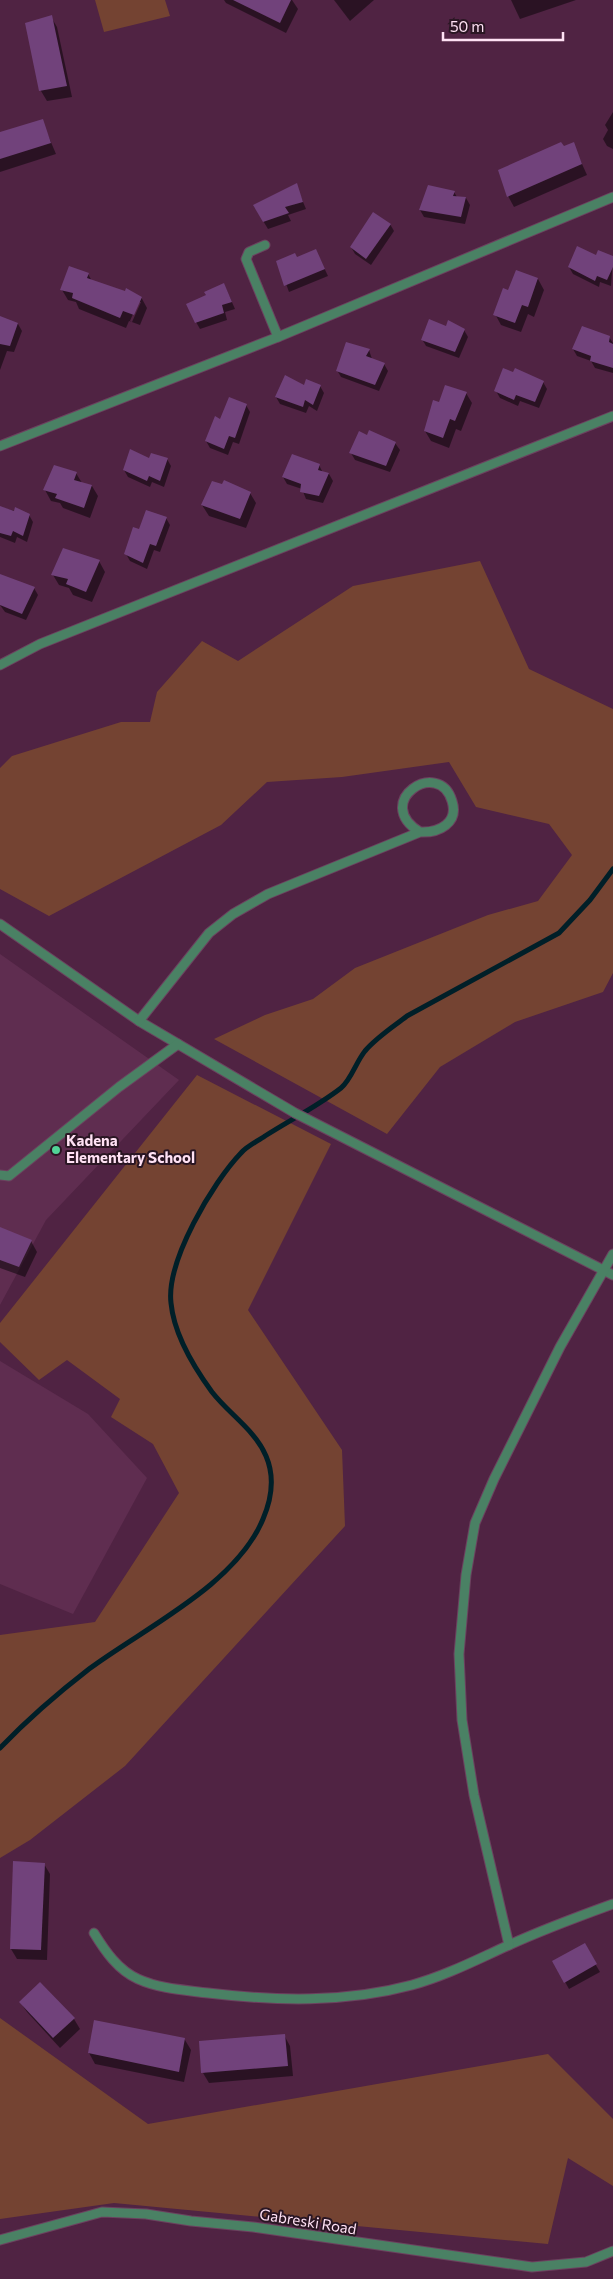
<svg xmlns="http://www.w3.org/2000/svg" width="613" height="2279" font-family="Commissioner,sans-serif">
	<rect width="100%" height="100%" fill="#502343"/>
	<g fill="#5f2d50">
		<path d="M0,954l179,126 -133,140 -46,85z"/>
		<path d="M0,1361l88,53 59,64 -74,136 -73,-30z"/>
	</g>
	<g fill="#744332">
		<path d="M95,0h70l5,16 -66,16z"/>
		<path d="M480,561l49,108 84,40v264l-10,19 -88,30 -75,45 -53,67 -173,-95 51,-24 48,-16 42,-31 133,-53 50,-14 34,-46 -23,-31 -73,-17 -27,-45 -107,15 -75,5 -46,43 -172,91 -49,-27v-121l12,-12 109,-34h29l7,-30 45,-51 36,20 115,-75z"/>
		<path d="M197,1075l134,69 -83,166 94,140 3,76 -220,240 -95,74 -30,18v-223l95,-13 84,-129 -26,-49 -42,-27 9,-18 -53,-39 -28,20 -39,-38v-19z"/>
		<path d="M0,2018l148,106 400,-70 65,65v67l-45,-28 -20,86 -434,-41 -114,16z"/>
	</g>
	<g fill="#0007" fill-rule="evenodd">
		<path d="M224,0h68l6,9 -12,24 -60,-30z"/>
		<path d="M334,0h40l-24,21z"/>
		<path d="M511,0h65l-56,19z"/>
		<path d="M51,17l6,10 15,70 -25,4 -6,-10 -14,-67z"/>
		<path d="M613,112v37l-6,-3 -4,-7 5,-9 -3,-5z"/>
		<path d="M42,121l14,33 -56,18v-38z"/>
		<path d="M573,144l14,31 -73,32 -6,-11z"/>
		<path d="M296,185l10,24 -18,6 3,6 -23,8 -14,-23z"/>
		<path d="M454,192l3,5 9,1 4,7 -5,19 -41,-7 -4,-7z"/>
		<path d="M390,224l4,7 -23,34 -16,-11 -4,-7z"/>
		<path d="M319,257l9,19 -39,16 -11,-30z"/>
		<path d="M597,257l16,1 -2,28 -11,-4 -1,5 -26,-13 -4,-7z"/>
		<path d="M88,274l4,7 49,16 6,11 -7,17 -11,-4 -3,7 -47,-19 -3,-7 -8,-2 -6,-10zM138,302h3l-9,20 -2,-1z"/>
		<path d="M538,279l6,11 -10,27 -6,-3 -7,18 -20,-7 -6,-11 14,-22z"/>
		<path d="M224,284l11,25 -10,3 2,8 -27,9 -4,-7 12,-26z"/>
		<path d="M0,318l18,6 4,7 -8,21 -7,-1 -7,19z"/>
		<path d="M447,328l17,2 4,7 -9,21 -33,-12 -4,-7z"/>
		<path d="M609,337l4,6v30l-18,-5 -4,-7 -14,-5 -4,-7z"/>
		<path d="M369,350l3,9 12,5 4,7 -9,20 -38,-14 -4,-7z"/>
		<path d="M543,382l4,7 -8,19 -19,-7 -2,5 -18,-8 -4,-7z"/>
		<path d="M320,386l4,7 -7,18 -8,-5 -3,7 -26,-9 -4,-7 28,-10z"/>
		<path d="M466,393l6,10 -11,28 -5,-2 -7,19 -18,-7 -6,-10 15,-27z"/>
		<path d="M246,405l4,7 -11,32 -6,-2 -5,13 -18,-7 -4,-7 14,-21z"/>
		<path d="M395,443l5,7 -10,22 -35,-12 -4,-7z"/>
		<path d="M150,459h17l4,7 -7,21 -12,-5 -2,5 -22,-10 -4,-7z"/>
		<path d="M319,465l4,8 6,1 4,7 -10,22 -17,-4 -4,-10 -15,-5 -4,-7z"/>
		<path d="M76,473l6,10 10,3 6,10 -8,22 -27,-10 -3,-5 -9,-2 -6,-11z"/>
		<path d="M250,493l6,10 -10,25 -37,-12 -7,-11z"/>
		<path d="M0,507l29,8 4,7 -6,20 -10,-5 -2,6 -15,-6z"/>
		<path d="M166,518l4,7 -10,27 -6,-2 -7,19 -17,-8 -4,-7 14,-24z"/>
		<path d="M99,561l6,11 -13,30 -19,-7 -4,-7 -10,-3 -6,-10z"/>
		<path d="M0,575l34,13 4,7 -12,25 -21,-8 -5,-7z"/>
		<path d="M0,1229l31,12 6,11 -12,25 -25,-9z"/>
		<path d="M44,1864l6,10 -3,86 -30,-1 -6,-10z"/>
		<path d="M584,1945l16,27 -31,17 -15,-27z"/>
		<path d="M20,2002l54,17 6,10 -20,19 -33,-36z"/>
		<path d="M284,2035l6,11 3,30 -84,7 -6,-10z"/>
		<path d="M185,2040l6,10 -7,32 -89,-18 -6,-11z"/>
	</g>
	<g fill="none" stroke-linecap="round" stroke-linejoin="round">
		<path stroke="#001f28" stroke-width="5" d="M0,1748c27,-28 58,-55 89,-79 55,-41 147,-84 174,-150 9,-21 12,-42 3,-63 -11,-26 -37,-42 -54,-64 -19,-26 -38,-57 -41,-89 -5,-42 42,-121 70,-150 6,-7 17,-12 24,-17 25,-16 53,-30 76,-48 10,-8 15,-26 24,-37 12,-14 28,-24 42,-35l152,-83 31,-33 23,-31"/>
	</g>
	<g fill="#71427b">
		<path d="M233,0h58l-11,23z"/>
		<path d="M52,15l15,71 -28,5 -14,-68z"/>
		<path d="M43,119l8,24 -51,16v-27z"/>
		<path d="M561,142l3,4 10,-4 8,22 -75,33 -9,-27z"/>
		<path d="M297,183l6,19 -18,5 4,6 -26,9 -10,-17z"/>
		<path d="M428,185l27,6 -2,5 13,1 -5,20 -42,-7z"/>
		<path d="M373,212l18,12 -25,35 -16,-12z"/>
		<path d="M577,246l19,9 2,-5 15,6v11l-6,13 -10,-4 -2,5 -27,-14z"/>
		<path d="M316,249l9,20 -41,17 -8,-25 19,-8 2,4z"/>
		<path d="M69,266l20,7 -2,5 38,13 1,-3 16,9 -8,18 -11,-4 -3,7 -48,-20 1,-5 -13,-3z"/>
		<path d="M516,270l22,8 -10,29 -6,-2 -7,18 -22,-8 10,-27 5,2z"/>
		<path d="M224,283l8,19 -10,3 2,8 -29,10 -9,-19 20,-9 -2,-3z"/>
		<path d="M0,316l18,7 -8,23 -10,-2z"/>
		<path d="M429,319l17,7 2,-6 17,9 -10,23 -34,-12z"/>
		<path d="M582,326l28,10 -1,6 4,2v24l-23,-7 1,-5 -19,-7z"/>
		<path d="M346,342l24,7 -4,7 19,7 -10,22 -39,-14z"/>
		<path d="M503,368l10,4 2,-4 29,13 -9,21 -19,-7 -2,5 -20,-9z"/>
		<path d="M285,375l19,10 2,-6 15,6 -8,20 -8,-5 -2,7 -28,-10z"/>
		<path d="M445,385l22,7 -12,29 -5,-2 -7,19 -19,-7 9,-31 6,2z"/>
		<path d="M229,397l18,7 -12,34 -6,-2 -5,13 -19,-8 10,-25 5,3z"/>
		<path d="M369,430l27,12 -10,24 -37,-13 10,-22 8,4z"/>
		<path d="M130,449l19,9 2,-5 17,5 -8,23 -11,-5 -2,5 -24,-11z"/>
		<path d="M292,454l28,10 -2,6 11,3 -10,23 -19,-4 1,-8 -19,-7z"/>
		<path d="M54,465l23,7 -3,8 18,5 -8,23 -29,-10 2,-4 -14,-4z"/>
		<path d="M224,480l27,12 -11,27 -39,-14 11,-24 10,3z"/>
		<path d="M0,506l14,5 1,-4 15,7 -7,22 -10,-5 -2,5 -11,-3z"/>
		<path d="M146,510l21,7 -11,29 -6,-2 -7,19 -19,-9 9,-27 6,2z"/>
		<path d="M63,548l37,12 -14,32 -20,-8 2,-5 -17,-4z"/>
		<path d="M0,574l35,13 -13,27 -22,-9z"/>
		<path d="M0,1227l32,13 -13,27 -19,-7z"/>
		<path d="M13,1861l32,2 -4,87 -31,-1z"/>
		<path d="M585,1943l12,21 -33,19 -12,-22z"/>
		<path d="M40,1982l35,36 -22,20 -34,-36z"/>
		<path d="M94,2020l91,18 -6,34 -91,-19z"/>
		<path d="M285,2034l3,32 -87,7 -2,-32z"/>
	</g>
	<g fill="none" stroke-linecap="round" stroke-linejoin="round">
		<defs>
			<g id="lane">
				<path d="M265,245l-16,7 -3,7 32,78"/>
				<path d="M0,446l278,-109 335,-140"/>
				<path d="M0,665l40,-21 573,-228"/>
				<path d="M0,924l139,97 156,92 318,162"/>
				<path d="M139,1021l70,-88 24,-19 35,-20 152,-62c19,1 39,-9 32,-31 -13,-44 -81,1 -32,31"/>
				<path d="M0,1175l9,1 110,-89 59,-43"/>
				<path d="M94,1933c11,18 24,37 44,46 22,10 47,11 70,14 68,8 137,10 204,-8 33,-9 64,-25 95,-39 35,-16 70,-29 106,-42"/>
				<path d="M509,1945l-35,-150 -12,-75 -3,-66 7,-79 9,-52 19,-44 66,-132 53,-93"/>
				<path d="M0,2240l102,-28 44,2 45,7 62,6 279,40 54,-5 27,-11"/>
			</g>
		</defs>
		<use href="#lane" stroke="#6c415f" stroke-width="11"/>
		<use href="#lane" stroke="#4a8164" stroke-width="9"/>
	</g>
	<circle fill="#51d397" stroke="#2a1623" stroke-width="2" cx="56" cy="1150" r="5"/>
	<g text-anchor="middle" stroke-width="4" stroke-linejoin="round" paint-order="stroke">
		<g font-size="15" font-weight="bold" fill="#ffe1f4" stroke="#2a1623" text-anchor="start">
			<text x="66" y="1146">Kadena<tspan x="66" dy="17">Elementary School</tspan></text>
		</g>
		<g font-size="15" fill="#ffe1f4" stroke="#2a1623">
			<text transform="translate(308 2222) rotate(9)" y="5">Gabreski Road</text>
		</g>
	</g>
	<path d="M443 32v8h120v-8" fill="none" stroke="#ffe1f4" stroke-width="2.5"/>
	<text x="450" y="32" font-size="15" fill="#ffe1f4" stroke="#2a1623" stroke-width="4" paint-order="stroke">50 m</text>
</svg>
